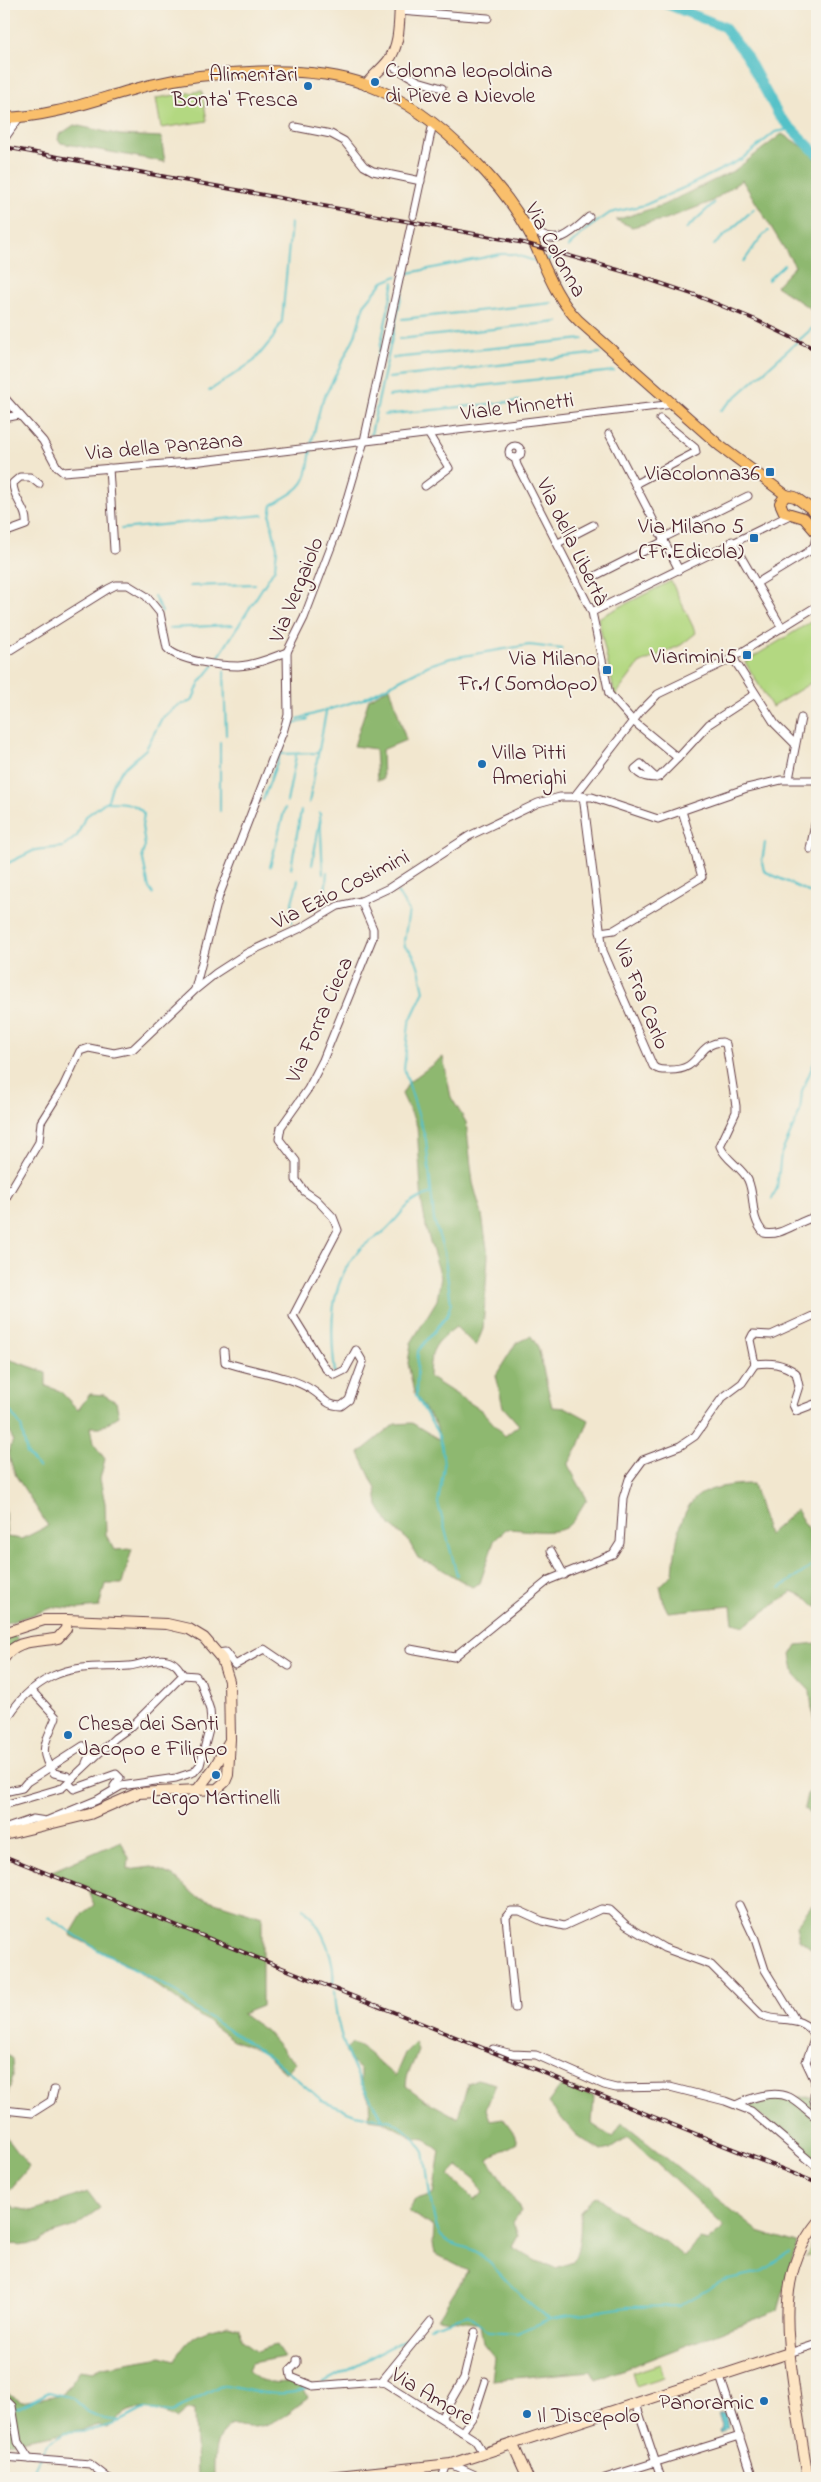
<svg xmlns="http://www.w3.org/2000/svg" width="821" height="2482" font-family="'Indie Flower',sans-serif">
	<rect width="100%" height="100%" fill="#f7f3e8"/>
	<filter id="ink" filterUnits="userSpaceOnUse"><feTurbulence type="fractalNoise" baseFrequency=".02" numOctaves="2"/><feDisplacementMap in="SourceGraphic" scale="10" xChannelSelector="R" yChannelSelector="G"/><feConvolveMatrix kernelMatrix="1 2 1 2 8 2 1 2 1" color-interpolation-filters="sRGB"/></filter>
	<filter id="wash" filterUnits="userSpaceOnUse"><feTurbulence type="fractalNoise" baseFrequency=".0096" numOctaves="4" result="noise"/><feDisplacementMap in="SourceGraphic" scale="20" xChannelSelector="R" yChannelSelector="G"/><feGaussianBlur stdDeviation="1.12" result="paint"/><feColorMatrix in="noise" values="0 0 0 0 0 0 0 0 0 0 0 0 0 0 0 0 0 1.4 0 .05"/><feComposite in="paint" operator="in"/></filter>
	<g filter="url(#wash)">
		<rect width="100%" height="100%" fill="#f2e7cf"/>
		<g fill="#b3d881" stroke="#7e7c56">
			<path d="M202,91l5,30 -46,7 -5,-30z"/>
			<path d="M671,581l25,52 -15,12 -42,19 -24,32 -17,-78z"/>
			<path d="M817,618v61l-45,28 -27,-45z"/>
			<path d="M817,2234v20l-11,3z"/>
			<path d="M660,2364l4,13 -28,9 -4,-13z"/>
		</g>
		<g fill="#8eb86f" stroke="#6c6c4d" fill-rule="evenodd">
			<path d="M74,125l46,10 41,2 4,25 -104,-19 -3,-3 1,-5z"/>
			<path d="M782,134l25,15 10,12v152l-41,-27 19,-20 -53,-86 -31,22 -45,17 -34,8 -16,-7 47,-15 72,-35z"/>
			<path d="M390,687l16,53 -24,10 1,30h-6l-2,-31 -21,-3 15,-47z"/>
			<path d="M443,1057l8,40 15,25 7,61 9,32 6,40 -5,74 -7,17 -20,-19c-22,16 -26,23 -27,50l52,33 24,26 14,-11 -16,-18 -7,-32 20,-32 15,-7 7,11 14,60 15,1 22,12 -10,26 -11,19 19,34c-6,8 -13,24 -22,29 -12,7 -44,1 -59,1l-12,12 -14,42 -8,4 -34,-20 -20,-9 -10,-18 -18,-15 -12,-19 -2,-17 -17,-36 36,-29 17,-1 28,17 -4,-15 -22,-32 -6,-30 3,-20 26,-43 4,-23 -14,-45 -5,-28 -5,-78 -15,-32 7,-12z"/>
			<path d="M8,1359l38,13v14l14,5 18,19 12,-16 14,1 12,7 3,14 -18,11h-11l3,16 12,16 -5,20 5,24 1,32 8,15 18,-1 -10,35h-17l-6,23 -20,2 -24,-2 -51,17v-124l3,37 15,2 26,-13 -32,-50 -8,-21 5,-15 -9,-22v-50z"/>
			<path d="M753,1484l15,51 28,-25 16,25 5,1v72l-9,-9 -16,-7 -48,34 -11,-3 -2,-17 -63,6 -4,-8 -4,-19 13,-11c2,-23 5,-69 30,-81 14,-7 34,-9 50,-9z"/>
			<path d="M13,1634l5,4 -1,4 -13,14v-20z"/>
			<path d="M817,1643v84l-5,-18 -2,-18 -15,-16 -4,-20 6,-10z"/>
			<path d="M817,1786v36l-13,-14 3,-14z"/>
			<path d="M121,1841l8,17 -1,12 24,-3 21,9 23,20 66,21v89l-20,8 24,17 21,24 9,7 -10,11 -23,-21 -30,-12 -103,-74 -60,-31 13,-22 11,-8 -6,-17 -38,-16z"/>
			<path d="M817,1905v48l-18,-14 -3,-13 15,-20z"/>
			<path d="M352,2043c17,7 28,22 43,33l10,-23 10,-10 3,8 -11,26 -1,9 19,14 33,18 10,-35 9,-4 19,5 -10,25 4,11 13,-2 11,15 3,10 -29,16 33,52 -8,11 5,14 -6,11 24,14 20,7 17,-6c8,-17 8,-33 7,-51l16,-15 34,26 36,20 18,15 16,-18 8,2 17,-14 -97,-90 -18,12 -9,2 -25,-16 -28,-32 13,-18 33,11 -2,28 21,14 9,-15 136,108 39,12 -19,67 -182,70 -5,-9 -99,9 3,-22 -12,-15 -3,-19 -42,-6 30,-47 -33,-17 -2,-11 1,-16 -25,-15 5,-12 19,-6 7,-43 -15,-12 -13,-2 -29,-16 -13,-2 -1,-19 -8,-19v-11l-10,-9 -6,-11zM458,2166l17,13 9,14 -9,7 -26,-25z"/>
			<path d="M4,2050l8,9 1,17 -9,33z"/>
			<path d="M817,2097v63l-35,-29 -36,-25 25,-8z"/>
			<path d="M4,2134l25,33 -21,25 -2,8 9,8 17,3 56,-19 12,16 -25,18 -25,8 -12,9 -12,2 -19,-1 -3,3z"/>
			<path d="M228,2325l12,3 1,11 16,12 19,-6 8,12 -33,6 -3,7c18,21 29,8 53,14l7,14c-26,20 -43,36 -77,26 -18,13 -17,34 -17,54h-17l-2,-68h-7l-11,9c-12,-8 -36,-14 -50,-7 -7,4 -13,11 -19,16l-8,-2 -96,18v-52l18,10 41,-8 17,-24 13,2 10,-5 59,-10 13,4c14,-26 24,-30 53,-36z"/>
		</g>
		<path fill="#53c1c8" stroke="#4e707a" d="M724,2413l5,14 -8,5 -1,-3 3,-2 -5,-12z"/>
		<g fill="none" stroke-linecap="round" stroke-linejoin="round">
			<g stroke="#53c1c8" stroke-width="2">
				<path d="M686,229l28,-26"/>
				<path d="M714,245l40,-36"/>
				<path d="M568,247l19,-18 23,-16 35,-8 45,-20 52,-26 33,-27 17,-3"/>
				<path d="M546,261l10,-5"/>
				<path d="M743,262c9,-10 13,-22 25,-31"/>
				<path d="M404,274l97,-20h12l25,8"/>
				<path d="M768,280l16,-15"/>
				<path d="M402,319l150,-16"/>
				<path d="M399,339l159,-17"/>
				<path d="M393,358l190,-19"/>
				<path d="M389,378l211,-25"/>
				<path d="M209,391l45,-30 19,-23 9,-17 9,-98"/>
				<path d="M389,396l225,-25"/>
				<path d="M720,411l97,-87"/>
				<path d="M384,415l135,-14"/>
				<path d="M371,434l34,-155"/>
				<path d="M361,438l33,-156"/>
				<path d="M311,445l10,-41 34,-68 9,-31 19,-23 14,-6"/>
				<path d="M121,529l142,-14"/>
				<path d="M190,586l65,-2"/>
				<path d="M154,596l8,16"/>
				<path d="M169,628l64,-3"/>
				<path d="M188,655l26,5"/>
				<path d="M216,661l59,-93 2,-20 -7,-32 2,-11c32,-19 34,-18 39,-56"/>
				<path d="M224,671l2,64"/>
				<path d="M298,719l65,-20 66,-34 22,-7 78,-13 33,4"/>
				<path d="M280,754l38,-1"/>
				<path d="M263,800l28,-75 17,-6"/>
				<path d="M106,802c13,0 30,0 38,12l-2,12 3,20 -3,9 7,33 4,6"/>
				<path d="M287,802l9,-46"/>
				<path d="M309,803l17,-91"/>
				<path d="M220,811v-69"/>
				<path d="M320,813l3,61"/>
				<path d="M765,843l-3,19 2,9 53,25"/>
				<path d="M4,865l31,-15 28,-3 14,-11 8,-19 23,-17 5,-17 8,-12 25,-22 16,-31 15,-12 15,-5 8,-19 14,-17"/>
				<path d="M312,865l8,-45"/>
				<path d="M270,867l15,-59"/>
				<path d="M291,868l10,-57"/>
				<path d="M397,892l12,19 -5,30 1,6c14,8 15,29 19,44l-15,32 -5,46 22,71 8,80 10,32 7,51 -4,13 -29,35 -2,45 22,38 4,12 2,20 -6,37 19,72"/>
				<path d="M324,906l3,-34"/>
				<path d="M291,922l1,-20 6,-22"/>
				<path d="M772,1199l5,-11 4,-34 19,-42 2,-21 15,-35"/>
				<path d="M335,1373c-5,-43 -7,-90 25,-124 8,-8 19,-12 27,-20 19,-19 16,-25 44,-36"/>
				<path d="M4,1403l17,23 6,28 12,14"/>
				<path d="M780,1588l37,-25"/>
				<path d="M304,1908c19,21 32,50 29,78"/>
				<path d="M48,1917l50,33 79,42 19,17 77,50 51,43 31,12 37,7 20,14 12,17c4,21 6,61 14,79 8,17 29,13 42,23 19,16 50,57 71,64"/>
				<path d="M334,1990c1,47 23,90 49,129"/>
				<path d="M430,2327l38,-12 21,16 28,2 34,-15 76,-11 52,-1 45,-26 36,-8 29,-19"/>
				<path d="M324,2382l95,-50"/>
				<path d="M4,2409l14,-1 31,-16 24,6 15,14 16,7 17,2 23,-12 28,3 49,-27c29,6 59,14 89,3"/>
				<path d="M24,2478l9,-7 14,-28 19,-11 30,-2 24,-8"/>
			</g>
			<path stroke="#53c1c8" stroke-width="10" d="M666,4l58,23 22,28 33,61 38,38"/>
		</g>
	</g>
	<g filter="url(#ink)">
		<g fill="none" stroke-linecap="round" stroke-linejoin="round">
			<defs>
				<g id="street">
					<path d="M400,11l88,7"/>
					<path d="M387,63l31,18 24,7"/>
					<path d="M295,127l36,7 13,7 20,25 9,5 48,10"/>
					<path d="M5,138l14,-20"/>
					<path d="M413,216l20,-93"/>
					<path d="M523,221c7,3 9,8 15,12 22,14 35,-2 51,-16"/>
					<path d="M4,397l39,44 14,26 6,5 138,-11 473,-57"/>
					<path d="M4,418l15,-3"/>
					<path d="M609,434l70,136"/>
					<circle cx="515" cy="452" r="6"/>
					<path d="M515,458l2,7 75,147 17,82 24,27 45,37 31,-34 46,-30"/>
					<path d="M109,468l5,82"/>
					<path d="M635,484l61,-32 -1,-4 -35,-29"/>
					<path d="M425,486l24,-18 -21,-35"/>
					<path d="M4,533l22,-8c2,-16 -13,-25 -13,-42l7,-6h10l9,7"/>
					<path d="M663,538l85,-42"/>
					<path d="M732,541l50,87"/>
					<path d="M558,543l35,-18"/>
					<path d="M591,578l73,-37"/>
					<path d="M757,583l51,-31 6,-6 3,-13"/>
					<path d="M592,612l198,-97"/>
					<path d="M4,654l104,-65 8,-4h12l18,11 14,17 7,35c11,13 54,18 71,18 17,-1 33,-8 49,-14"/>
					<path d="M733,658l42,66 19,19"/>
					<path d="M656,778l-15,-14 -6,5c4,8 15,10 24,8l19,-19"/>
					<path d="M789,779l12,-61"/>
					<path d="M583,796l20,155 50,115c4,4 8,4 15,4 35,1 26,-26 54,-28l4,2 10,62v6l-16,34c5,14 22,21 28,34 8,18 1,37 16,53 19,4 35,-14 53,-16"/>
					<path d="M574,797l66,-85 18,-18 71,-34 88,-54"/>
					<path d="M810,849l7,-34"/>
					<path d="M600,932l14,-2 88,-53 -20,-66"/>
					<path d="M195,989l24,-93 65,-167 4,-14 -1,-63 17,-34 35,-92 25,-85 47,-216"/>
					<path d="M4,1201l35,-59 2,-20 22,-35 17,-36 9,-3 25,5 19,-4 62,-59 21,-17 31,-20 54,-25 37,-22 23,-5 28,-13 80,-52 69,-33 22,-6h32l66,22 89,-31 34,-8h36"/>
					<path d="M224,1351l1,11c27,10 62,12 87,28 13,8 12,15 29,16l8,-6 14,-38 -7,-12 -11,20 -10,5 -9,-6 -33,-53 45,-86 -5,-13 -16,-17 -13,-9 -8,-11v-19l-17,-22 2,-12 27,-38 15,-29 50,-123v-8l-12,-28"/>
					<path d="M755,1364c16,-2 27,-1 41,9l3,13 -6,19 3,6 21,-8"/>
					<path d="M551,1551l13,24"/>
					<path d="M410,1649l44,8 95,-77 64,-26 7,-11 3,-45 6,-19 14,-19 37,-14 15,-10 27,-38 20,-15 13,-19 -5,-24 3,-6 18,1 46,-21"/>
					<path d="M218,1653l7,-1 10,13 29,-16 25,17"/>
					<path d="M32,1691l24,26c-9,24 -20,33 -2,56l13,3 4,3"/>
					<path d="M4,1724c11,-20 28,-38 49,-48 25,-12 50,-8 76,-10 12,-1 27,-9 38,-6 8,2 12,8 16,15"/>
					<path d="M68,1783l6,6 42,-15 4,4 -6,8"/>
					<path d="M4,1792l18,-4 5,-6 56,-36 7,8 -4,9"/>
					<path d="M4,1805l58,-17 53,-50 17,-12 51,-51"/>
					<path d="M4,1829l29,-10 13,2 51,-21 24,-14 55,-8 18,-6 6,-7 11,-43 -1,-12 -9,-27 -5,-7 -13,-1"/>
					<path d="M739,1905l16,34 10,31 30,49"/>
					<path d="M515,2008l-9,-91 5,-6h9l22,10 22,5 37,-17 9,1 16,15 38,23 47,17 50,50c18,9 42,-3 54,22l-9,25 9,19 -1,19 3,13"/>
					<path d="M493,2049l19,5 24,1 68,30 12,3 54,-1 55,14 26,10 66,56"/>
					<path d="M736,2105c14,-7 37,-15 53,-8 10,5 19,15 28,21"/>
					<path d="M4,2110l28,3 19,-12 3,-11"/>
					<path d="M789,2353l28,-9"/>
					<path d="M297,2360v3l-7,7 1,7 22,9 64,-5 8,2 90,57 8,13"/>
					<path d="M720,2376l33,102"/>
					<path d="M381,2382l50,-61"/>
					<path d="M4,2398l8,8 6,36 11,17"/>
					<path d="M636,2404l25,74"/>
					<path d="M441,2418l23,-40 11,-46"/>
					<path d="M462,2432l12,-17 11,-34"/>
					<path d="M4,2457l86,7 18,14"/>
					<path d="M451,2464l31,14"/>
					<path d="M442,2478l5,-14"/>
					<path d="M605,2478l135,-42"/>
				</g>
				<g id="secondary">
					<path d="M366,85c6,-9 15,-15 22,-24 12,-15 11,-39 12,-57"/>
					<path d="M4,1633l40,-13h23l100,4 22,5 15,9 18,21 7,22 1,58 -2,36 -3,7 -8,7 -79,4 -48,21 -86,21"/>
					<path d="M4,1658c13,-20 33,-15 54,-20l8,-9 1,-9"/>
					<path d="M198,1789l16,-21 15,-26"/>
					<path d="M513,2445l15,33"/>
					<path d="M319,2478l132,-14 338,-111"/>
					<path d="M808,2478c-5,-30 -10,-60 -14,-90 -8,-57 -16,-117 23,-165"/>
				</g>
				<g id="primary">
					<path d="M4,118c52,-1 97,-21 146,-33 60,-14 159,-22 217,0 40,15 76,43 105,73 23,23 44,49 59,78 14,30 24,62 48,85l141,125 66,49 9,2 22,16"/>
					<path d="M786,495l-6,8 4,9 20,6 13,15"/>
				</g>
			</defs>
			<use href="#street" stroke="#633d44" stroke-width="9"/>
			<use href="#secondary" stroke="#633d44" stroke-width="12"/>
			<use href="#primary" stroke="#633d44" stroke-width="12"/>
			<use href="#street" stroke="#fff" stroke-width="7"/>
			<use href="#secondary" stroke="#fde5c4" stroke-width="10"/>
			<use href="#primary" stroke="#f9bf6c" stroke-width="10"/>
			<defs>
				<g id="rail">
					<path d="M4,147l520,96 112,32 59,20 61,25 61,30"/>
					<path d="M4,1856l378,152"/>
					<path d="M376,2005l441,178"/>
				</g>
			</defs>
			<use href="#rail" stroke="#4a1f2b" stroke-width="4"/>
			<use href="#rail" stroke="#f7f3e8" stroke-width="2" stroke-dasharray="5.5" stroke-linecap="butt"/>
		</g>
	</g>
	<g fill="#1f6fb2" stroke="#f7f3e8" stroke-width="2">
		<circle cx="375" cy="82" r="5"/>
		<circle cx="308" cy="86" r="5"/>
		<rect x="765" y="467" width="10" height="10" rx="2.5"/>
		<rect x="749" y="533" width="10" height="10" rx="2.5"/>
		<rect x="742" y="650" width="10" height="10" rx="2.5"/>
		<rect x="602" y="665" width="10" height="10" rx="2.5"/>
		<circle cx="482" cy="764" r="5"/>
		<circle cx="68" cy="1735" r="5"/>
		<circle cx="216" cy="1775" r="5"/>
		<circle cx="764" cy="2401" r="5"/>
		<circle cx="527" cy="2414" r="5"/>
	</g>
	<g text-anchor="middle" stroke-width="4" stroke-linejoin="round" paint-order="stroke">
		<g font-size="22" fill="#4a1f2b" stroke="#f7f3e8" text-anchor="end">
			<text x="385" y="77" text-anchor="start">Colonna leopoldina<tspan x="385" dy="25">di Pieve a Nievole</tspan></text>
			<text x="298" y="81">Alimentari<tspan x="298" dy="25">Bonta' Fresca</tspan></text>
			<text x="760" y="480">Viacolonna36</text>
			<text x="744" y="533">Via Milano 5<tspan x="744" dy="25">(Fr.Edicola)</tspan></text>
			<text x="737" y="663">Viarimini5</text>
			<text x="597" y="665">Via Milano<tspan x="597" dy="25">Fr.1 (50mdopo)</tspan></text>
			<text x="492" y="759" text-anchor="start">Villa Pitti<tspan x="492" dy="25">Amerighi</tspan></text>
			<text x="78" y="1730" text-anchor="start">Chesa dei Santi<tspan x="78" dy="25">Jacopo e Filippo</tspan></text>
			<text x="216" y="1804" text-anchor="middle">Largo Martinelli</text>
			<text x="754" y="2409">Panoramic</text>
			<text x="537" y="2422" text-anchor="start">Il Discepolo</text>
		</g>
		<g font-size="22" fill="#4a1f2b" stroke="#f7f3e8">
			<text transform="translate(557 249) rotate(61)" y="8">Via Colonna</text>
			<text transform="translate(517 405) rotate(-7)" y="8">Viale Minnetti</text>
			<text transform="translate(164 445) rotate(-5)" y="8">Via della Panzana</text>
			<text transform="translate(574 541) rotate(64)" y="8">Via della Libertà</text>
			<text transform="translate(295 589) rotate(-68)" y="8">Via Vergaiolo</text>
			<text transform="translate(340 888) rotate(-27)" y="8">Via Ezio Cosimini</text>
			<text transform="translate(643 994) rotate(68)" y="8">Via Fra Carlo</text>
			<text transform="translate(318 1019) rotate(-66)" y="8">Via Forra Cieca</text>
			<text transform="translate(433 2395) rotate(31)" y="8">Via Amore</text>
		</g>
	</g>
	<rect width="821" height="2482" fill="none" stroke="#f7f3e8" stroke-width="20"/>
</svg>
